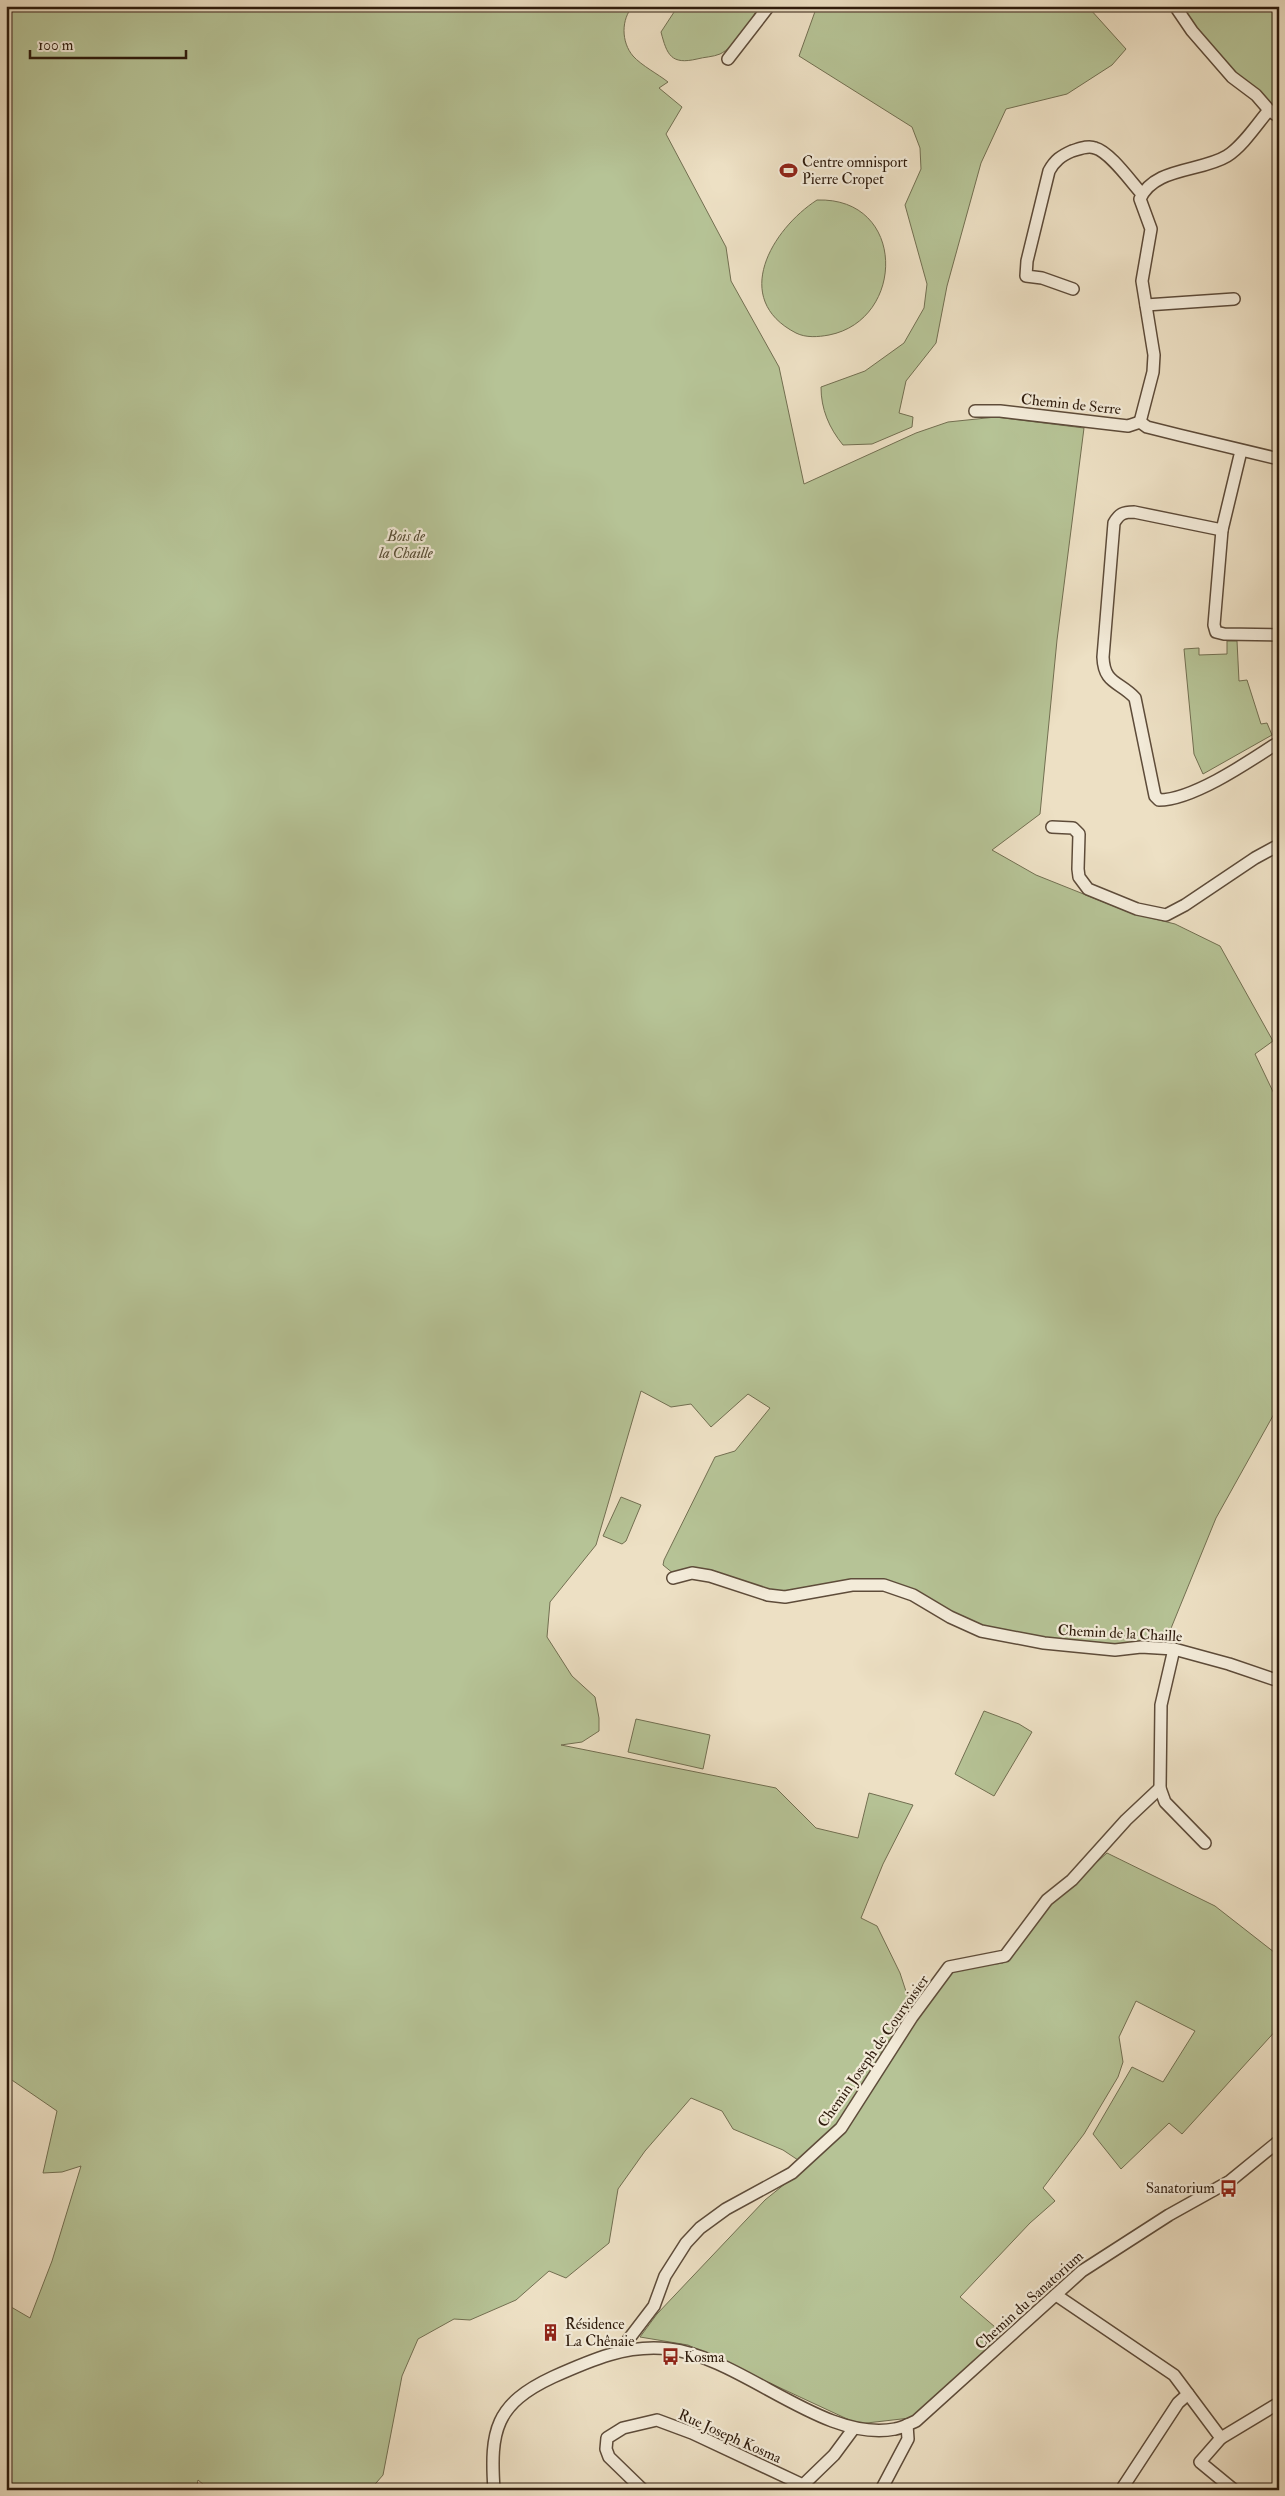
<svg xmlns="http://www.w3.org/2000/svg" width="1285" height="2496" font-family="'IM FELL Double Pica',serif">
	<rect width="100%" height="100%" fill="#ede0c4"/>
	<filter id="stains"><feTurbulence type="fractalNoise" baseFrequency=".004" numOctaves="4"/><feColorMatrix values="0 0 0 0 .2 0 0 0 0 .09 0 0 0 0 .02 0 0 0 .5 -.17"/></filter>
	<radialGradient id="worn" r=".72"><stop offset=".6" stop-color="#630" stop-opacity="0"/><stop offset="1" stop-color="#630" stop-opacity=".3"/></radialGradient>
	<g fill="#b6c396" stroke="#726f51">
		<path d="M6,6h627c-12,13 -12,36 0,50 9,10 25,18 35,26l-9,6 23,19 -16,27 60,113 5,34 48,86 25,117 112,-51 32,-11 48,-5 88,11 -27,212 -17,174 -48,36 44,25 95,38 44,11 45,22 53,95 -18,13 22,46 2,-1v306l-63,113 -51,125 -51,2 -60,-6 -73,-12 -80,-40 -133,5 -94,-18 -11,-9 1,-5 51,-103 20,-6 35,-43 -22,-14 -37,33 -20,-23 -20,3 -30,-16 -45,154 -46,57 -3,35 25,39 23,21 4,21v13l-17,11 -21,3 215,43 40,40 42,10 11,-45 44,12 -30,59 -22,54 16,8 23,47 15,46 37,-49 51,-7 47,-59 57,-51 108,53 64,50v71l-97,107 -13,-11 -48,46 -28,-35 39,-67 31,15 32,-51 -59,-30 -17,36 4,25 -5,15 -34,57 -41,54 12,13 -25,22 -70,74 42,36 -72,72 -20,13 -52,6 -170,-79 -48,-8 17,-23 108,-114 42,-34 -24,-16 -50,-21 -11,-18 -31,-13 -46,53 -27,38 -9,54 -43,35 -17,-7 -33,29 -46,20 -16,-1 -36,20 -16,37 -19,99 -13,15h-160l-12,-10 -2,10h-190v-186l24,14 22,-57 29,-95 -19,6 -19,1 14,-62 -51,-35 5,-45 -5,-1z"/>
		<path d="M678,6h81c-8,15 -24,41 -39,48 -7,3 -16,3 -23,5 -26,6 -30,-4 -36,-27z"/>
		<path d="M817,6h276l-3,3 36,40 -14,16 -45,29 -61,15 -25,54 -34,123 -11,57 -30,38 -7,32 14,4 -1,10 -40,17 -29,1c-14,-17 -22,-36 -22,-58l44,-16 39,-28 20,-35 3,-24 -22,-79 16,-36 -1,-21 -8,-21 -113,-71z"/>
		<path d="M1180,6h99v105c-39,-27 -74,-67 -99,-105z"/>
		<path d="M817,200c90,-3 89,120 12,135 -11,2 -23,3 -33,-2 -66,-34 -24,-104 21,-133z"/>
		<path d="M1227,641h10l2,40 8,-1 14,44 6,-1 5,12 -69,39 -9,-20 -10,-105 15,-1v7l28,-1z"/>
		<path d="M621,1497l20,8 -15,36 -4,3 -19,-8z"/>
		<path d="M984,1711l35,13 13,8 -38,64 -39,-22z"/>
		<path d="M636,1719l74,16 -7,34 -75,-17z"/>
	</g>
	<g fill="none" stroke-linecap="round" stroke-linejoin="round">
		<defs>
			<g id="minor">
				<path d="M1175,6l17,25 40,46 24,18 13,15 10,7"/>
				<path d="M728,59l41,-53"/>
				<path d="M1073,289l-31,-11 -16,-2 1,-15 22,-90c6,-11 12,-15 23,-20 7,-2 16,-6 23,-3 15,4 36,34 47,46"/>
				<path d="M1146,305l88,-6"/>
				<path d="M975,411h25l128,15 12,-4"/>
				<path d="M1140,422l13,-50 1,-17 -12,-74 9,-52 -11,-30c14,-32 61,-27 87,-43 16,-10 30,-32 42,-46"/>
				<path d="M1140,422l7,5 32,8 100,24"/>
				<path d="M1241,451l-19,79 -8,95 2,7 8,2 55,1"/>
				<path d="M1222,530l-88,-18c-11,0 -15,2 -20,11l-11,134c1,27 16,24 32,41l20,98 4,4c34,0 91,-39 120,-58"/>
				<path d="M1052,827l21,1 6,6 -1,35 1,8 9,12 49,20 29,6 19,-10 70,-47 24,-13"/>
				<path d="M673,1578l19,-5 18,3 58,19 17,2 67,-12h32l29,10 37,22 31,14 63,12 71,7 26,-3 33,2 55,15 50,17"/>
				<path d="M1174,1649l-13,56 -1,83 5,14 40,41"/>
				<path d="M1056,2295l118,80 47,63 58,-35"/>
				<path d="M629,2349l-1,-9 26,-34 11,-30 21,-33 14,-15 26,-19 66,-36 49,-45 71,-111 37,-50 56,-11 42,-56 25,-20 54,-60 34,-32"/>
				<path d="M1221,2438l-21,24 34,28"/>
				<path d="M1123,2487l55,-84 10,-9"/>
				<path d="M494,2490c-4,-59 1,-86 59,-113 38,-17 74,-33 116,-28 73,8 154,94 226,80 7,-1 14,-5 21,-8l166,-150 87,-56 61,-34 49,-40"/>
				<path d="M643,2490l-34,-33 -3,-8 1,-11 16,-10 34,-8 35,13 111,52 31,-30 20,-27"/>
				<path d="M881,2490l27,-51 -1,-14"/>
			</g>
		</defs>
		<use href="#minor" stroke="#5e4c3a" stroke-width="14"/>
		<use href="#minor" stroke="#f3ebd9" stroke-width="11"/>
	</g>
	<defs>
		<symbol id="stadium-bare" viewBox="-9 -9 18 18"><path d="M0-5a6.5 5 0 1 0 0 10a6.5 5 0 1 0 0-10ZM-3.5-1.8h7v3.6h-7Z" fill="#8f2418" stroke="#f3ebd9" stroke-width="2.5" paint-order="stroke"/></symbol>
		<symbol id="bus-bare" viewBox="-9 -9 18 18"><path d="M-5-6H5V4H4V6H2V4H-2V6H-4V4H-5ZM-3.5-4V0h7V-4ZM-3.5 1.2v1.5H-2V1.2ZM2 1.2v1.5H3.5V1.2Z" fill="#8f2418" stroke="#f3ebd9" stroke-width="2.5" paint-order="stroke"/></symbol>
		<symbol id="building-bare" viewBox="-9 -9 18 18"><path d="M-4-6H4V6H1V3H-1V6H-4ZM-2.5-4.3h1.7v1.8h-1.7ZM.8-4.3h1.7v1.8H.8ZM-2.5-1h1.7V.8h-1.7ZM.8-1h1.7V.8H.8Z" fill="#8f2418" stroke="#f3ebd9" stroke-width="2.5" paint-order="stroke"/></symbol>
	</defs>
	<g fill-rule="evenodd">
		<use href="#stadium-bare" x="776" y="158" width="25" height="25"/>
		<use href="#bus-bare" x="1216" y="2176" width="25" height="25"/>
		<use href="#building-bare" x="538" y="2320" width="25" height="25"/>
		<use href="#bus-bare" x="658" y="2344" width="25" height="25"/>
	</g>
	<g text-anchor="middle" stroke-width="4.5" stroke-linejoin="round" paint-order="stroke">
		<g font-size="15" fill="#2e1b0c" stroke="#f3ebd9" text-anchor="start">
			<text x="802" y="167">Centre omnisport<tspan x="802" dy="17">Pierre Cropet</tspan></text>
			<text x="1215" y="2193" text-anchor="end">Sanatorium</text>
			<text x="565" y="2329">Résidence<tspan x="565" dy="17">La Chênaie</tspan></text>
			<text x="684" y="2362">Kosma</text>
		</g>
		<g font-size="15" fill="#2e1b0c" stroke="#f3ebd9">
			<text transform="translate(1071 404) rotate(6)" y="5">Chemin de Serre</text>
			<text transform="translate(1120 1633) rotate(3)" y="5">Chemin de la Chaille</text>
			<text transform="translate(873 2051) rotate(-55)" y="5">Chemin Joseph de Courvoisier</text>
			<text transform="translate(1029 2300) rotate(-42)" y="5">Chemin du Sanatorium</text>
			<text transform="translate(730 2436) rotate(24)" y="5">Rue Joseph Kosma</text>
		</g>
		<g font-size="15" font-style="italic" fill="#574d35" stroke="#f3ebd9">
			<text x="406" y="541">Bois de<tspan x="406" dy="17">la Chaille</tspan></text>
		</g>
	</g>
	<rect width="1285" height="2496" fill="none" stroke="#ede0c4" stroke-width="25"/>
	<rect x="8" y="8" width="1270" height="2481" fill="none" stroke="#2e1b0c" stroke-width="2.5"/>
	<rect x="12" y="12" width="1260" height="2471" fill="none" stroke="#2e1b0c"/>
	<path d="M30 50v8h156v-8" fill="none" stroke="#2e1b0c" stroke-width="2.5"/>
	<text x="38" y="50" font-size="15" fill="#2e1b0c" stroke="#f3ebd9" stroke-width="4" paint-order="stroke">100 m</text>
	<rect width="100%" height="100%" filter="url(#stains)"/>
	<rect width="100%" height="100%" fill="url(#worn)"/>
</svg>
